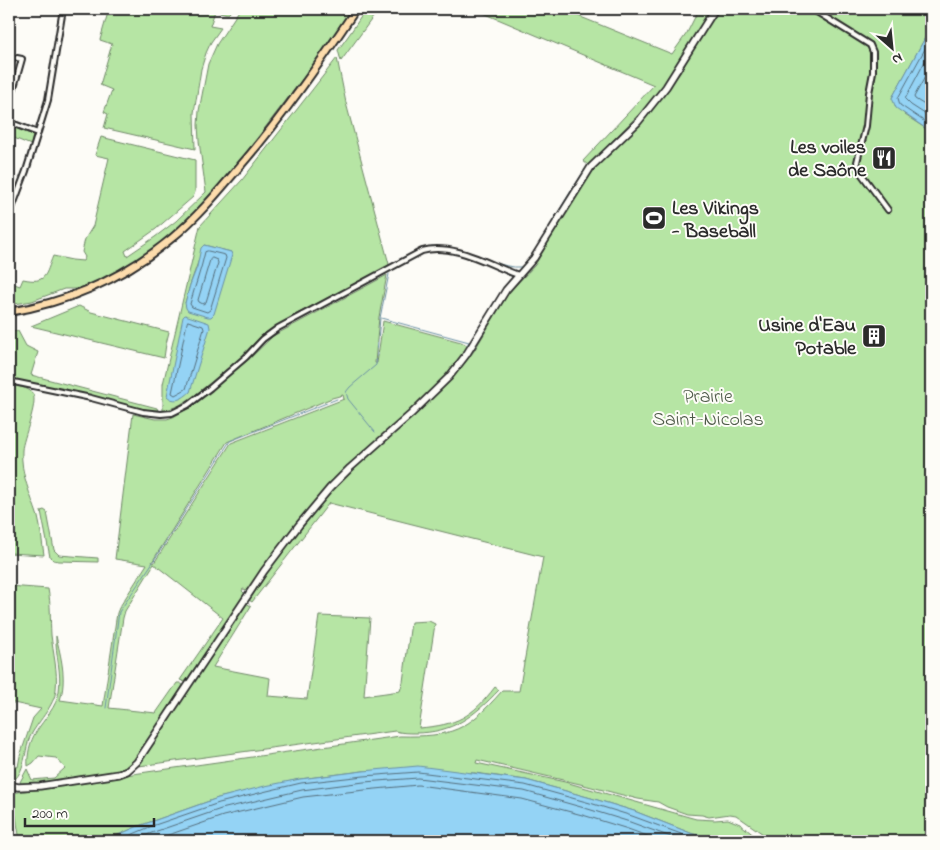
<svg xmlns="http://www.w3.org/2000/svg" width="940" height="850" font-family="'Indie Flower',sans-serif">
	<rect width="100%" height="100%" fill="#fdfcf7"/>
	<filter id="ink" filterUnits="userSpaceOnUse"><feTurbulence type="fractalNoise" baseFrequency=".02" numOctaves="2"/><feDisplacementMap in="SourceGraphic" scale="10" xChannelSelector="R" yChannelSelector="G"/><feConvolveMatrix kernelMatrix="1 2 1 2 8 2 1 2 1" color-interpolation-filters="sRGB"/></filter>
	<g filter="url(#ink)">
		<g fill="#b6e5a4" stroke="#708868" fill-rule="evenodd">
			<path d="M109,9h124l-5,5 -13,-3 -5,15 11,2 -10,14 -5,11 -5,16 -7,44 1,36 -91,-21 4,-14 -4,-2 8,-22 -12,-5 12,-41 -12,-4z"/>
			<path d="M240,9h111l-25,39 -81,106 -33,39 -34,36 -35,27 -22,14 -33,16 -12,3h-12l-32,12 -23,4v-23l11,4 3,-7c24,5 22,-4 30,-23l19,4 11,1 2,-4 -3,-5 3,-13 8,-13 16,-68 -14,-3 6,-18 94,23v32l-2,5 -37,32 -31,22 2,5 28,-19 21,-16 30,-29 -7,-51 -1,-16 1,-14 9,-47 9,-20z"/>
			<path d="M366,9h13l-38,52 -3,-11 13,-18z"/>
			<path d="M474,9h87l111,45 15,-21 12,-24h13l-13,19 -33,55 -13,17 -65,65 -5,-4 71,-76z"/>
			<path d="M719,9h212v18l-39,71 13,17 26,17v709h-158l-37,-26 -6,-1 -21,3 -7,-2 -15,-1 -20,-7 -9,-5 -20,-3 -58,-15 -103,-24 -1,3 89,19 131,37 19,1 13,-1 12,5 21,17h-34l-34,-7 -59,-23 -43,-13 -65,-18 -51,-7 -112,-2 -63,8 -82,19 -82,29 -31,14h-85l-8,-48 114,-18 274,-39c52,1 67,-5 102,-45h17l24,-134 -214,-54 -77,99 -3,-2 25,-37 59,-74 118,-110 12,-14 11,-14 35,-59 26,-27 40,-69 23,-32 64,-68 18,-23 27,-47z"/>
			<path d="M337,58l9,45 43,161 -1,2 -97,51 -29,18 -23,24 -45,37 -16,10 -15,5v-27l37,-158 42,-46zM204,245l27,7 -46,51 5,-18z"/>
			<path d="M9,126l24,9 -2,10 -22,-9z"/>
			<path d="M387,275l-8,42 -4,46h2l6,-42 78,21 6,3v4l-19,25 -34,35 -82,73 -34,40 -50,68 -5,-1 -1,2 3,3 -60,88 -5,-2 43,-62 -69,-54 -29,47 -2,7 -14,90 47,5 21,-30h3l3,2 -46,72 -10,11 -11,5 -94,12 -2,-3 7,-13 5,11 22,-2 11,-10 -9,-10 -17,-2 -6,7 -5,3c-1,-11 2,-25 8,-34 8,-13 21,-25 23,-41 3,-19 -4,-37 -3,-55 5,21 11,43 4,64l43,6 14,-93 2,-5 28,-44 -32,-5 18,-145 22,5h12l6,-2 16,-9 58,-47 26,-25zM343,395l1,4 -113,44 -77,120 -2,-1 75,-120 105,-44z"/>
			<path d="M79,306l12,6 78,20 -3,12 -2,14 -133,-32z"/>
			<path d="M18,331l8,15 12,6 -7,23 126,33 1,3 -14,-2 -67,-16 -68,-15v-46z"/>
			<path d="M9,385c7,1 20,2 24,9 5,10 -10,44 -11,56 -2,24 9,45 16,67 3,12 4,25 6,38l-35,-2z"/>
			<path d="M44,510l3,2 7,38 5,5 39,3v4l-39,-1 -6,-1 -3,-3 -9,-46z"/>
			<path d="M9,586l39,3c3,15 2,31 3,46 2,18 7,36 5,54 -1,17 -20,34 -27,50 -4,12 -5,40 -20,43v-17l9,2 2,-11 13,-38 8,-9 -32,-7z"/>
			<path d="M246,603l5,3 -38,61 57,11 -2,18 39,3 12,-83 51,2 -6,78 36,-5 3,-9 8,-60 18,-1 6,3 -16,104c38,-3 53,-11 76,-41l4,3c-25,26 -46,43 -84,43 -7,0 -13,0 -20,-2l-256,35 1,-4z"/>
			<path d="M9,796l3,8 5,37h-8z"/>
		</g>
		<g fill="#94d3f5" stroke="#6a90a4">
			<path d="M931,27v105l-35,-24 -4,-10z"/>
			<path d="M204,245l27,7 1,3 -18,59 -3,3h-3l-20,-6 -2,-3 -1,-5 5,-18 7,-18 4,-19z"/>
			<path d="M185,315l24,8 1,5 -20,64c-7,6 -15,12 -23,4l16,-79z"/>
			<path d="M418,766l108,14 65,18 43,13 59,23 34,7h-622l31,-14 82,-29 47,-12 35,-7 63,-8z"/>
		</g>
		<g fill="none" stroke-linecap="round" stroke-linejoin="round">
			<g stroke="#556e7c" stroke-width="1">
				<path d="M931,38l-33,60 2,7 31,21"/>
				<path d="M931,50l-26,49 6,6 20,13"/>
				<path d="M931,66l-17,31 1,2 16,10"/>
				<path d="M208,251l17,4 1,3 -16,52 -3,2 -15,-5 -2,-3c5,-18 11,-34 15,-52z"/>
				<path d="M212,258l5,2 1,3 -12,39 -3,2 -4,-2 -1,-2 12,-40z"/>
				<path d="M188,321l15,5 1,3 -18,60 -11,6 -3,-2 15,-70z"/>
				<path d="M117,841l35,-15 67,-23 48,-12 34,-8 63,-7 54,-4 107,13 65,18 42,13 60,22 15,3"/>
				<path d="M132,841l22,-9 67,-23 81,-19 62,-8 54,-4 106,13 64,18 42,13 52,19"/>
				<path d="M151,841l72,-25 80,-19 62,-7 53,-5 104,14 64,17 42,13 33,12"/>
			</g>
			<g stroke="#6a90a4" stroke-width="1">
				<path d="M420,250l12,-4 13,2"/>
				<path d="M462,251c20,4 39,18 60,16"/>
				<path d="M531,257l40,-66 15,-23"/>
				<path d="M392,265l23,-12"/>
				<path d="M381,318l88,24 -2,3"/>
				<path d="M280,325l109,-59"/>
				<path d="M268,333l6,-5"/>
				<path d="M375,432l-27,-33 -2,-7 4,-5 26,-22 4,-47 9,-44"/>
				<path d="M106,708l13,-96 32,-47 77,-121 2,-3 107,-42"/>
			</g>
			<defs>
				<g id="street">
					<path d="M812,9l58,36 3,7v20l-4,21 -3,33 -9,36 3,10 28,38"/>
					<path d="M9,105l13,-46 -5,-1"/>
					<path d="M9,122l29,11"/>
					<path d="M9,216l17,-45 22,-71 15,-91"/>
					<path d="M9,381l82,17 52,14 18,2 11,-1 16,-8 22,-17 36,-31 17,-18 15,-11 144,-77c31,-9 68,14 96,24"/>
				</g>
				<path id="secondary" d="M9,785l9,2 22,-1 79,-12 8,-3 10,-9 127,-191 35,-46 31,-37 20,-20 61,-54 38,-37 17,-22 40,-65 28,-32 57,-91 47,-45 28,-35 49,-78"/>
				<path id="primary" d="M9,312c61,-10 116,-35 163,-74 28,-23 51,-52 75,-80 40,-47 75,-98 109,-149"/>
			</defs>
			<use href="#street" stroke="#2b2b2b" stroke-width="8"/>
			<use href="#secondary" stroke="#2b2b2b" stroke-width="9"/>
			<use href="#primary" stroke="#2b2b2b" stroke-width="10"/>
			<use href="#street" stroke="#fdfcf7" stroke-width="4"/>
			<use href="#secondary" stroke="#fdfcf7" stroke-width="5.5"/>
			<use href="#primary" stroke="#fddcac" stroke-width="6"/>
		</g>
	</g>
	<defs>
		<symbol id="restaurant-square" viewBox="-11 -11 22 22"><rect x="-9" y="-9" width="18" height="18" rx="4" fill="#2b2b2b" stroke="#fdfcf7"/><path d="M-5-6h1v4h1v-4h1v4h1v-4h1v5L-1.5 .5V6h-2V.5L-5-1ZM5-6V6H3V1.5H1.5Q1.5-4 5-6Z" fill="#fff"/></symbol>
		<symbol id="stadium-square" viewBox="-11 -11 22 22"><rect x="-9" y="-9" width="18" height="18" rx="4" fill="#2b2b2b" stroke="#fdfcf7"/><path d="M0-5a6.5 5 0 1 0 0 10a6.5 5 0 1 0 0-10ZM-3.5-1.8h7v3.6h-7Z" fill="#fff"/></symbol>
		<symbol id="building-square" viewBox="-11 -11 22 22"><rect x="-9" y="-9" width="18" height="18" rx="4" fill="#2b2b2b" stroke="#fdfcf7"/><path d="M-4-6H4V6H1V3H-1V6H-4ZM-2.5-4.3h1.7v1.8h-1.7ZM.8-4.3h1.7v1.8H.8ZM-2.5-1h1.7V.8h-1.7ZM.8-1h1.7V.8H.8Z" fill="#fff"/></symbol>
	</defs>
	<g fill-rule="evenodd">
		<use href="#restaurant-square" x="870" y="144" width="28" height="28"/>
		<use href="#stadium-square" x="640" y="204" width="28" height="28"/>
		<use href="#building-square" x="860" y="322" width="28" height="28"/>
	</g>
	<g text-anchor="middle" stroke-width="4" stroke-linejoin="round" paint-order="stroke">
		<g font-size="20" font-weight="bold" fill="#2b2b2b" stroke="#fdfcf7" text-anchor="end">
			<text x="866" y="153">Les voiles<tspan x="866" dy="23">de Saône</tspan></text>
			<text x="672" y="214" text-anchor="start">Les Vikings<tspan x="672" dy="23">- Baseball</tspan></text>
			<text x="856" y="331">Usine d'Eau<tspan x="856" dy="23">Potable</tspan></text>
		</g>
		<g font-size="20" fill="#4e5a49" stroke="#fdfcf7">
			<text x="708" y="402">Prairie<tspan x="708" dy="23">Saint-Nicolas</tspan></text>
		</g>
	</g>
	<rect width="940" height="850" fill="none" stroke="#fdfcf7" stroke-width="30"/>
	<rect x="15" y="15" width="910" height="820" fill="none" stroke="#2b2b2b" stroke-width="2" filter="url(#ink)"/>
	<g transform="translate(892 48) rotate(153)" stroke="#fdfcf7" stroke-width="4" paint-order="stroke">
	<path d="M0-4L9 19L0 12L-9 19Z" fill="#2b2b2b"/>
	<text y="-8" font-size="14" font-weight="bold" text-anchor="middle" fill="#2b2b2b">N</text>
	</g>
	<path d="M25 818v8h129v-8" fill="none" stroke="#2b2b2b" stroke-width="2.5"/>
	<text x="32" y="818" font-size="15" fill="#2b2b2b" stroke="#fdfcf7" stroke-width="4" paint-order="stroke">200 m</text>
</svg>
